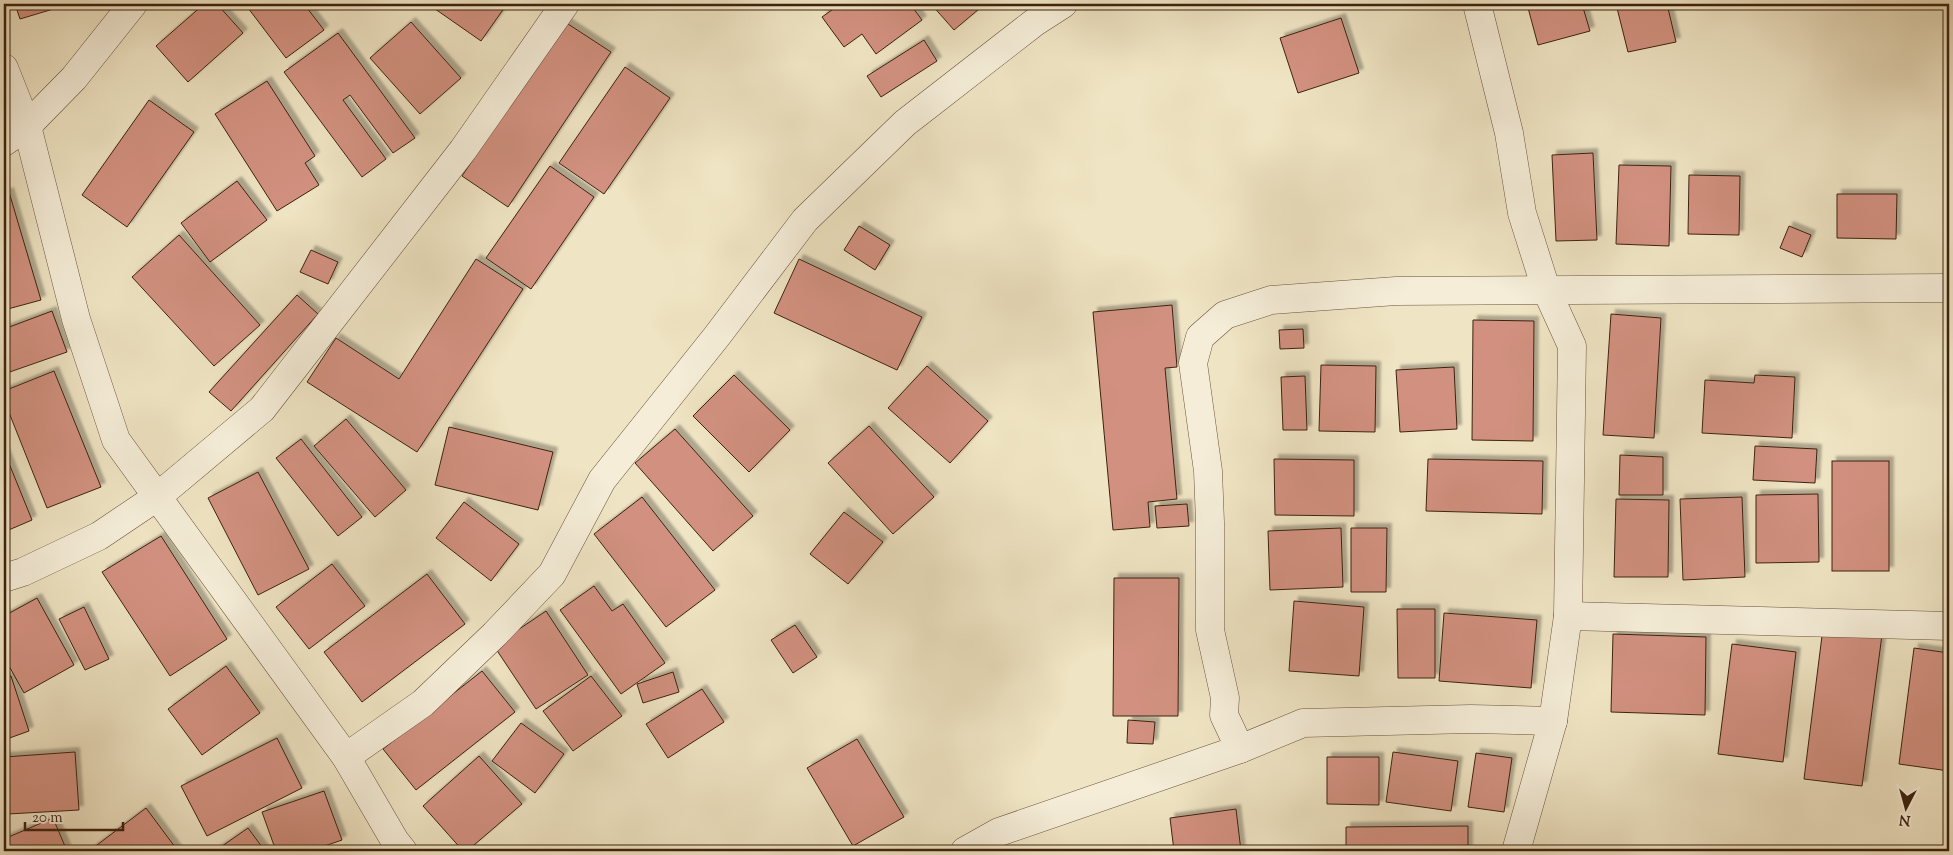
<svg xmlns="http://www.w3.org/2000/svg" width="1953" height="855" font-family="'Sorts Mill Goudy',serif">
	<defs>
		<filter id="shadow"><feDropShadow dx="4.5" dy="-4.5" stdDeviation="1" flood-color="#0004"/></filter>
	</defs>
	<rect width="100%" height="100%" fill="#efe4c3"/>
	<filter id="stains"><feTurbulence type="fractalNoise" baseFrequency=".004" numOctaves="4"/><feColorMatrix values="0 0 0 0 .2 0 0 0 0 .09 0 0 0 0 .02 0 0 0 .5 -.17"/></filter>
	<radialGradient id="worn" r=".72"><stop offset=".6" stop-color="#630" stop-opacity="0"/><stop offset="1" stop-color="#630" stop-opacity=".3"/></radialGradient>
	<g fill="#d29180" stroke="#3d220f" filter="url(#shadow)">
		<path d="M15,4h55l-50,15z"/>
		<path d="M204,4h13l26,29 -55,49 -32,-36z"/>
		<path d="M245,4h59l20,26 -38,28z"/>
		<path d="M428,4h79l-26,37z"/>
		<path d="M833,4h77l12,16 -46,34 -14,-20 -18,13 -22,-30 14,-10z"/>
		<path d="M931,4h54l-31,26z"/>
		<path d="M1527,4h55l8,27 -52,14z"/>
		<path d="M1616,4h51l9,38 -48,10z"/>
		<path d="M1341,18l18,55 -61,20 -18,-55z"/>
		<path d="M411,22l50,56 -41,36 -50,-56z"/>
		<path d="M565,22l46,30 -103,155 -46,-31z"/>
		<path d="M338,33l77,105 -22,15 -43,-58 -7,5 43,59 -24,18 -78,-105z"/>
		<path d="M924,40l13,21 -56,36 -14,-21z"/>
		<path d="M625,67l45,31 -66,96 -45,-31z"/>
		<path d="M267,81l48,75 -10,7 14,22 -42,26 -62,-97z"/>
		<path d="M149,100l45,32 -67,95 -45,-32z"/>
		<path d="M1593,153l4,87 -41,1 -4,-86z"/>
		<path d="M1945,155h4v59z"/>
		<path d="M1619,165l52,1 -2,80 -53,-2z"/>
		<path d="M550,166l44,31 -63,92 -45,-31z"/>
		<path d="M1689,175l51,1 -1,59 -51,-1z"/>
		<path d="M237,181l30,39 -57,42 -29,-39z"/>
		<path d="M9,192l32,108 -37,10v-116z"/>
		<path d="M1837,194h60l-1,45 -59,-1z"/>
		<path d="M859,226l31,19 -15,25 -31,-20z"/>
		<path d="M1789,226l22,9 -9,22 -22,-9z"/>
		<path d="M179,235l81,90 -46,41 -82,-89z"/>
		<path d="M311,250l27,12 -10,22 -28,-12z"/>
		<path d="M476,259l47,30 -106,163 -110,-70 29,-44 63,41z"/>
		<path d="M799,259l123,58 -25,53 -123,-57z"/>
		<path d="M297,295l21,19 -87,97 -22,-19z"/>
		<path d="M1172,305l5,62 -12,1 12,131 -29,3 2,25 -37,3 -20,-218z"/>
		<path d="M52,311l15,41 -63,22v-45z"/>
		<path d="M1611,314l50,4 -7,120 -51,-3z"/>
		<path d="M1473,320l61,1 -1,120 -61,-1z"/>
		<path d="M1303,329l1,19 -24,1 -1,-19z"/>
		<path d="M1321,365l55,1 -1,66 -56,-1z"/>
		<path d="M927,366l61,55 -38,42 -62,-55z"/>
		<path d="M1454,367l3,62 -57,3 -4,-62z"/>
		<path d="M54,371l47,116 -54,21 -43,-108v-9z"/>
		<path d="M734,375l56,55 -41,42 -56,-56z"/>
		<path d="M1755,375l40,2 -3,61 -90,-5 3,-53 49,3z"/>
		<path d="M1305,376l2,54h-24l-2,-53z"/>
		<path d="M346,419l60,71 -31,27 -61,-71z"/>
		<path d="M869,426l65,71 -41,37 -65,-71z"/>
		<path d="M449,427l104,25 -15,58 -103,-25z"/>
		<path d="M675,429l78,87 -40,35 -78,-88z"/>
		<path d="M301,439l61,78 -24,19 -62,-78z"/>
		<path d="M1755,446l62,3 -2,34 -62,-3z"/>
		<path d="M4,451l28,69 -28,12z"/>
		<path d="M1620,455l43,2v38h-44z"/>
		<path d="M1274,459l80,1v56l-79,-1z"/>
		<path d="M1428,459l115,2 -1,53 -116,-3z"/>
		<rect x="1832" y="461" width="57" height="110"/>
		<path d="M258,472l51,97 -51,26 -50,-97z"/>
		<path d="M1818,494l1,68 -63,1v-68z"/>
		<path d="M642,497l73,93 -49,37 -72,-93z"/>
		<path d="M1742,497l3,80 -62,3 -3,-81z"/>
		<path d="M1616,499l53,1 -1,77h-54z"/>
		<path d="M464,502l55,42 -28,37 -55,-43z"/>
		<path d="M1187,504l2,22 -32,2 -2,-22z"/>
		<path d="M844,512l39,30 -35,42 -38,-30z"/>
		<path d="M1341,528l2,59 -73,3 -2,-59z"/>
		<path d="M1351,528h36l-1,64h-35z"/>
		<path d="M161,536l66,103 -57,37 -68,-104z"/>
		<path d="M332,564l33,42 -56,43 -33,-42z"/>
		<path d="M427,574l38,50 -103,78 -38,-50z"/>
		<path d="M1114,578h65l-1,138h-65z"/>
		<path d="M594,586l18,25 11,-7 42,59 -44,31 -61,-84z"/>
		<path d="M37,598l37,67 -50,28 -20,-36v-41z"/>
		<path d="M1294,601l70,6 -5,69 -70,-5z"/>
		<path d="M84,607l25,52 -24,11 -26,-51z"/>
		<path d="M1397,609h38v69h-37z"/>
		<path d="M546,611l42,64 -52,34 -42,-63z"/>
		<path d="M1444,613l93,7 -6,68 -92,-7z"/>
		<path d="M795,625l22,32 -24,16 -22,-33z"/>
		<path d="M1823,628l59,7 -20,151 -58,-7z"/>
		<path d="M1613,634l93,3 -1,78 -94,-3z"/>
		<path d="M1732,644l64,8 -13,110 -65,-8z"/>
		<path d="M1914,648l35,5v118l-50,-7z"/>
		<path d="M226,666l34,47 -58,42 -34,-46z"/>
		<path d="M482,671l33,41 -99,78 -33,-41z"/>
		<path d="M673,672l6,20 -36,11 -6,-19z"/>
		<path d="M11,676l18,55 -25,9v-62z"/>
		<path d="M591,676l31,40 -49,35 -30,-40z"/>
		<path d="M702,689l22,33 -56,36 -22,-34z"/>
		<path d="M1128,720l27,2 -2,22 -26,-1z"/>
		<path d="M521,723l43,31 -29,39 -43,-32z"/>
		<path d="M277,738l25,50 -95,48 -26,-50z"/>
		<path d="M857,739l47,78 -51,29 -46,-78z"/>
		<path d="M75,752l4,58 -71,4 -4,-57z"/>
		<path d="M1393,752l65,9 -7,50 -65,-9z"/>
		<path d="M1476,753l36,5 -8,54 -36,-5z"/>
		<path d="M479,756l43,48 -55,47h-4l-40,-45z"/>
		<path d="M1327,757h52v48l-52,-1z"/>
		<path d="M324,791l18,49 -32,11h-34l-14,-39z"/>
		<path d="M146,808l32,43h-89z"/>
		<path d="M1236,809l5,42h-67l-4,-33z"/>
		<path d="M53,818l14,33h-63v-12z"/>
		<path d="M1468,826v25h-122v-24z"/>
		<path d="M248,828l17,23h-50z"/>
	</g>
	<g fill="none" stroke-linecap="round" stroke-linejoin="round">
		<defs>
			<g id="street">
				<path d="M1477,4l32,129 13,80 24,76 26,57 -4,270 -15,105 -37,130"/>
				<path d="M4,68l23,58 49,193 40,121 230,317 49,84 8,10"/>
				<path d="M4,142l23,-16 47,-48 59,-74"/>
				<path d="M4,578l19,-6 76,-36 58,-39 105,-88 201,-259 102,-146"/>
				<path d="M1568,616l381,10"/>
				<path d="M1553,721l-82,-2 -168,4 -63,26 -16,-34 1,-17 -15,-68v-108l-2,-51 -15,-108 7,-26 25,-22 46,-15 125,-9 553,-3"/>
				<path d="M346,757l77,-54 72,-69 57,-60 50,-94 115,-144 88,-116 100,-97 130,-101 28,-18"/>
				<path d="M965,851l34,-19 241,-83"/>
			</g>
		</defs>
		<use href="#street" stroke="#6a523c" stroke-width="29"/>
		<use href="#street" stroke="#f5edd8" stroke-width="28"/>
	</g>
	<rect width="1953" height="855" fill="none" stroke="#efe4c3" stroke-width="20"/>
	<rect x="5" y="5" width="1943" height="845" fill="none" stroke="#3d220f" stroke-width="2.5"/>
	<rect x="10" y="10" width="1933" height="835" fill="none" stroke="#3d220f"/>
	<g transform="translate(1906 808) rotate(186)" stroke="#f5edd8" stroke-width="4" paint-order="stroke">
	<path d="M0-4L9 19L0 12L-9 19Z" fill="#3d220f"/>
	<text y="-8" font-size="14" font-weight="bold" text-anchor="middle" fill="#3d220f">N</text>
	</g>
	<path d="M25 822v8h98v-8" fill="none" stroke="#3d220f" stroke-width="2.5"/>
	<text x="32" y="822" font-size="15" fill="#3d220f" stroke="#f5edd8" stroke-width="4" paint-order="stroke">20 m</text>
	<rect width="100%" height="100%" filter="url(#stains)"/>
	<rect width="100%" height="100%" fill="url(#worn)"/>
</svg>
